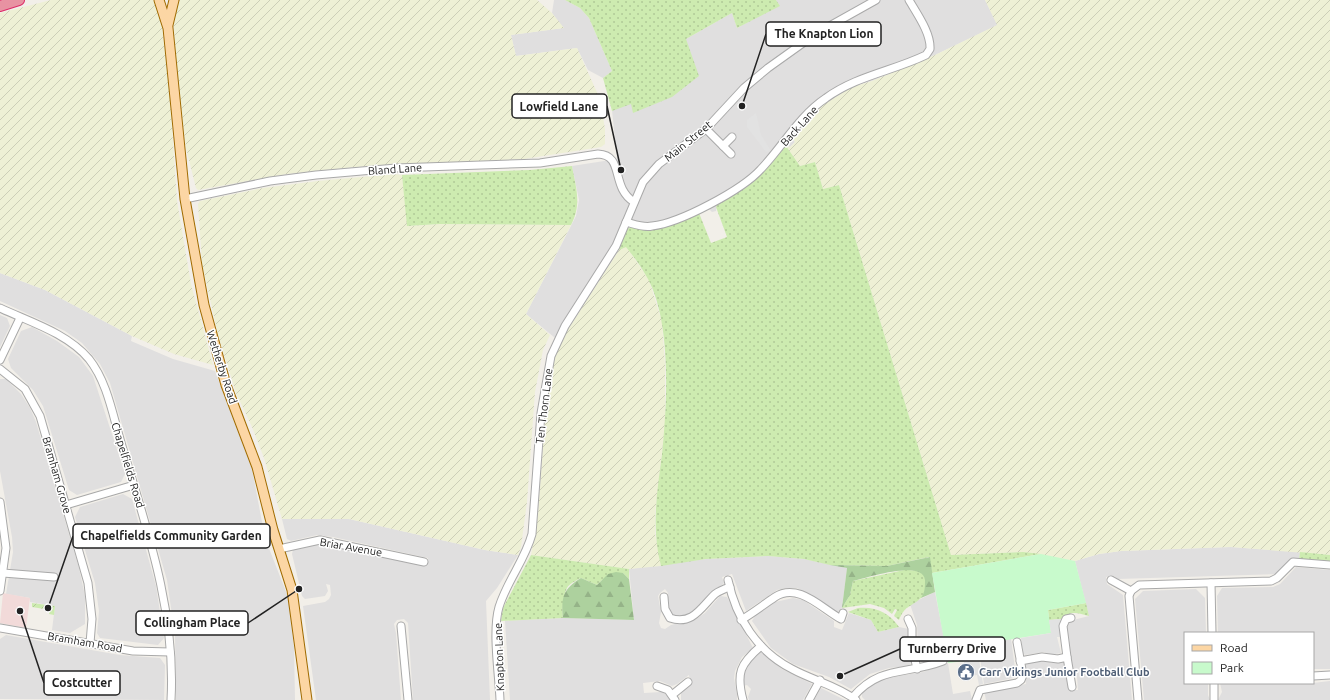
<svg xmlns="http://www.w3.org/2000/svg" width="1330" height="700" font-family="Ubuntu,sans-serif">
	<defs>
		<pattern id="farmland-furrows" width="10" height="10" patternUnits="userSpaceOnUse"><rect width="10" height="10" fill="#eef0d5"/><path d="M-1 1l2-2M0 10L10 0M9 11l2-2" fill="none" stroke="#ccceb7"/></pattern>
		<pattern id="grass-dots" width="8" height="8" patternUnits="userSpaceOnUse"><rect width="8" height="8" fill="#cdebb0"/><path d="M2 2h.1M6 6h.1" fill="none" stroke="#b0c997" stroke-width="1.8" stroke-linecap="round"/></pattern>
		<pattern id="forest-firs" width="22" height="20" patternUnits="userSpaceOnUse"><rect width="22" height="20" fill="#add19e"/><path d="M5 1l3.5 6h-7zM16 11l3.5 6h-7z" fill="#95b388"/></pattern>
		<pattern id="garden-furrows" width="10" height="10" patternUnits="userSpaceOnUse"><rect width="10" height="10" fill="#cdebb0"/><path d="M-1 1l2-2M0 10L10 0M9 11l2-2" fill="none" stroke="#b0c997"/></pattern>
	</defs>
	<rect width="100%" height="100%" fill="#f2efe9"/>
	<g fill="#e0dfdf">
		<path d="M554,0h11l15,8 9,10 23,53 -9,7 -15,-8 -11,-22 -61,8 -5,-21 52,-7 -11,-15z"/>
		<path d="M776,0h209l13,25 -63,30 -63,26 -20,6 -29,18 -31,33 3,4 -5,5 -4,-2 -15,19 -24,23 -30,18 -1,6 -4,1 -3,-3 -49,18 -41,23 -59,92 -34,-28 50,-98 3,-16 -7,-34 45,-7 -5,-49 74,-71 46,-26 5,15 42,-22z"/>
		<path d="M0,273l45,17 87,46 -1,5 42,18 42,12 37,98 13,69 23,59 6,50 1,53h-119l-1,-64 -8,-56 -57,-197 -10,-19 -18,-21 -17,-12 -65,-30z"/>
		<path d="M0,315l7,3 3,8 -10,21z"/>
		<path d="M32,327l25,14 22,16 14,19 32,98 -4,8 -44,13 -8,-5 -26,-84 -10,-16 -22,-22 -3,-9 13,-28z"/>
		<path d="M0,379h6l15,15 9,14 6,14 43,146 6,28v28l-15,9 -18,-3 3,-24 -25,-4v-4l-24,-4 7,-42 -1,-15 -12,-66z"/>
		<path d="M123,494l9,5 24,87 8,52 -6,7 -58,-7 -3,-5 2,-22 -4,-28 -20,-66 5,-10z"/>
		<path d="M326,518l23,1 136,31 33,5 -21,33 -11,13 4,99h-77l-5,-77 -4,-4 -7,1 -3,4 2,9 5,67h-85l-13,-94 22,-4 4,-3 2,-4 -1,-10 -4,-1 2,7 -3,5 -20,3 -3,-3 -10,-42 1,-4 28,-7 105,23 2,-8 -95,-21 -16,-2 -26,6 -4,-2 -5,-20z"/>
		<path d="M1231,547l69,5 -1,7 -11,2 -11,13 -159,5 -4,-3 -8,1 1,7 16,11 9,105h-146l-2,-9 42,-7 -2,-17 4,-5 17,-3 6,4 13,-2 6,29h8l-1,-13h-4l-8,-55 24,-6 -14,-55 24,-7 22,-3z"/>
		<path d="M768,556l36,3 43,9 -5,40 -4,4 -4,-1 -28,-18 -9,-5h-11l-9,2 -31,21 -14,-37 -10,3 2,6 -4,4 -7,4 -15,18 -9,5 -12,3 -7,-3 -3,-7 1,-14 -3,-4 -5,4 -2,3 3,16 -2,11 2,5 4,1 6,-4 25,-6 9,-6 15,-17 7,1 26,51 -11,9 -7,14 -1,7 3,16v6h-56v-7l9,-9 -1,-9 -12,9 -5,2 -12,-5 -17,2 1,10 17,-1 6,3 3,5h-160l-5,-79 58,-3 71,2 -5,-51 77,-10z"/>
		<path d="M1296,567l34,3v99h-17v-36h-95l-1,-37 5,-8 51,-1 7,-3z"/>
		<path d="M1196,589l9,9 1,35h-21v50h23v12l2,5h-66l-9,-101 8,-8z"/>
		<path d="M935,592l12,62 -17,7 -9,1 -3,-11 -1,-26 -7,-21z"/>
		<path d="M793,598l10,2 31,21v6l8,3 7,-17 22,7 7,12 21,-5 10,2 2,34 -3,3 -19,2 -19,6 -19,15 -22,-12 -36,-13 -22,-16 -19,-27 3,-5 20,-14z"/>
		<path d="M6,635l114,20 40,3 5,7 -1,35 -164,-1v-60z"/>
		<path d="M1011,639l5,37 -3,2 -29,6 -6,-40z"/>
		<path d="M757,652h5l20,17 30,15 -9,16h-54l-1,-3 3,-8 -4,-4 -4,1 -1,-12 2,-7z"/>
		<path d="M948,663l5,31 17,-3 2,9h-107l-3,-3v-4l5,-5 18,-10 38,-6z"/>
		<path d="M1330,681v19h-112l4,-8 -2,-9h93z"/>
		<path d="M821,688l24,12h-31z"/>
	</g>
	<path fill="#f2dad9" d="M3,593l27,5 -4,30 -26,-5z"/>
	<g fill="url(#farmland-furrows)">
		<path d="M51,0h102l3,4 5,13 9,82 7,102 14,83 22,81 -39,-11 -42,-18 -87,-46 -45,-17v-260z"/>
		<path d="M178,0h359l15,13 12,15 -53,7 5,21 61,-8 23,51 5,30v15l-4,3 -77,12 -169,8 -68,7 -89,16 -2,-2 -10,-40 -9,-74 -4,-61z"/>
		<path d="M985,0h345v555l-99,-8 -110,4 -22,3 -24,7 -52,-9 -72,3 -112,-370 -16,4 -8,-27 -15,4 -14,-20 4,1 5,-5 -3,-4 31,-33 29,-18 20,-6 63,-26 62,-30z"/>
		<path d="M394,174l8,1 6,51 32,-2 131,1 -45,89 24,21 -7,15 -8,42 -8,110 -6,45 -3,8 -33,-5 -136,-31h-67l-18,-61 -12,-31 -16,-34 -18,-58 -16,-72 -4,-59 2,-3 63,-13 55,-7z"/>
		<path d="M626,246l23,34 13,42 3,43v61l-10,87v20l6,33 -32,3 -98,-14 7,-40 9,-124 7,-33 6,-16 59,-92z"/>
	</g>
	<g fill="url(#grass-dots)">
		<path d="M565,0h211l4,6 -43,22 -5,-15 -46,26 13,37 -27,21 -39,16 -2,-9 -19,7 -9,-33 9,-7 -23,-53 -9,-10z"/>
		<path d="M786,146l14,20 15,-4 8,27 16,-4 112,370 72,-3 18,2 -109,19 -3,-16 -42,9 -57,-1 -26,-6 -36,-3 -62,3 -45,7c-10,-38 -4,-74 1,-112 5,-50 10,-129 -14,-175 -6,-11 -14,-22 -22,-32l-7,3c2,-8 4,-18 11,-23l25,2 44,-16 12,30 16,-6 -11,-30 1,-2 30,-18 20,-19z"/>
		<path d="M572,166c4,22 10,38 -1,59l-131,-1 -33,2 -5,-51 128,-5z"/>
		<path d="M1300,552l30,3v7l-31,-3z"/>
		<path d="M531,555l98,14v10l-6,-6 -21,7 -5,5 -16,-7c-4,2 -12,6 -14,10 -4,7 -5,22 -4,30l-62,3 2,-13z"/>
		<path d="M904,570c6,0 14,0 19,4 5,5 3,20 -2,24 -11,10 -16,7 -22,22l-5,-4 3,-6 -2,-1 -3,5 -8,-6 -14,-4 -28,4 8,-13 3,-14z"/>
		<path d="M1086,603l3,13c-11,-3 -19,-6 -27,3l-13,1 -1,-10z"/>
		<path d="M858,608c17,-2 32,5 41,19l-21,5 -7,-12 -23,-8z"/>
	</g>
	<g fill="url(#forest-firs)">
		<path d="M930,557l5,35 -14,6c4,-6 4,-10 4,-18 -2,-21 -59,-2 -72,1l-3,14 -8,13 5,-40 -17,-3 57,1z"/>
		<path d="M616,572l7,1 6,6 5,41 -71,-2c-2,-21 0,-29 18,-40l16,7 11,-11z"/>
	</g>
	<path fill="#c8facc" d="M1041,554l34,7 11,42 -38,7 3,23 -88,14 2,14 -17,2 -16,-90z"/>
	<path fill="url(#garden-furrows)" d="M32,603l23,3 -1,9 -5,-1 1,-4 -18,-3z"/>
	<g fill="#e2e2e2">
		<path d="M756,113l5,22 10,16 -5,1 -19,-25v-7z"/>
		<path d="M1062,619v18h-5l4,16 -11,2 -6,-3 -19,3 -2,-2 -2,-15 30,-5 -2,-13z"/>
		<path d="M979,659l4,25 -4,1 -2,-10 -11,2 -2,-15z"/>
	</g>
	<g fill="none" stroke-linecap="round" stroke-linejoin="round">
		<defs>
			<g id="minor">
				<path d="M706,129l25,25"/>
				<path d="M723,146l9,-9"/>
				<path d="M185,199l85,-18 46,-6 80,-7 144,-5 58,-9c27,1 12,33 36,48"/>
				<path d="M626,222c8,2 17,6 26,4 28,-3 90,-36 109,-57 22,-23 38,-53 65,-71 30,-22 67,-27 100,-43l4,-6c1,-16 -13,-35 -21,-49"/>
				<path d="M0,308c30,14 67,25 89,51 19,24 24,58 33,87 25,83 54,166 49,254"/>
				<path d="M0,360l20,-42"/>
				<path d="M0,369l25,20 15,27 48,167 4,36 -2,24"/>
				<path d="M0,502l6,46 -6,43"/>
				<path d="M66,505l68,-20"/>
				<path d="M279,549l41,-9 104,22"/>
				<path d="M3,573l51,4"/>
				<path d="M728,580c8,38 29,71 64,89 22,12 44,16 64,31"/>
				<path d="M1111,580l20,11"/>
				<path d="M1211,583l1,50"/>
				<path d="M664,597l1,12 5,9c23,8 32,-12 45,-24 4,-3 9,-5 15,-7"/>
				<path d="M908,619l4,9v18l5,23"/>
				<path d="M741,620c12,-7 22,-15 34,-23 23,-15 46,11 66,22l2,-6"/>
				<path d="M401,626l7,74"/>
				<path d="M0,628l133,23 37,1"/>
				<path d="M1067,657l-4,-31 3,-7 5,-1"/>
				<path d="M1020,661l22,-4 16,2 9,-2 5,30"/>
				<path d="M1313,676l17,-1"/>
				<path d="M1214,683v17"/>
				<path d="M657,686l11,4 7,10"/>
				<path d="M672,695l16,-13"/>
				<path d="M853,697c27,-32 54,-22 90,-36"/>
				<path d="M500,700c-1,-26 -8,-69 -1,-93 8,-26 26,-47 33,-73l9,-121 10,-57 14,-30 51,-80 27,-64 16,-18 47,-35 38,-41 24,-20 49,-35 59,-33"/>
				<path d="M743,700c-7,-27 -3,-36 18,-54"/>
				<path d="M809,700l11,-20"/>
				<path d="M976,700l4,-10 37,-7 4,-3 2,-5 -6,-33"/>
				<path d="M1138,700l-9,-104 2,-5 8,-6 132,-4 6,-3 16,-16 37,3"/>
			</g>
			<g id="major">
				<path d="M159,0l9,28 17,171 19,106 22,80 31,82 16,63 19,60 15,110"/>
				<path d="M168,25l6,-25"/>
			</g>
			<path id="highway" d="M0,6l19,-6"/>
		</defs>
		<use href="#minor" stroke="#a9a9a9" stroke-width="9"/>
		<use href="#major" stroke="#a06b00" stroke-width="11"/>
		<use href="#highway" stroke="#dc2a67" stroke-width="12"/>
		<use href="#minor" stroke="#fff" stroke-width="7"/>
		<use href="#major" stroke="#fcd6a4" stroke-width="9"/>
		<use href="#highway" stroke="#e892a2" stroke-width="10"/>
	</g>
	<defs>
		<symbol id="civic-disc" viewBox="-11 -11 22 22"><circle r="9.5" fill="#5c6f8a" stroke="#fff"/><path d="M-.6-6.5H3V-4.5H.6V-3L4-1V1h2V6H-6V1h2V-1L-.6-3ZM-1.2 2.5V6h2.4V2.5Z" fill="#fff"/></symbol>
	</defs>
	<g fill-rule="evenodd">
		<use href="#civic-disc" x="956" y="662" width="20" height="20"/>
	</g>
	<g text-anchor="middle" stroke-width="3" stroke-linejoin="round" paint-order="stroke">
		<g font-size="11" fill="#222" stroke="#fff">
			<text transform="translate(799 126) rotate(-48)" y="4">Back Lane</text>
			<text transform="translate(688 141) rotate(-39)" y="4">Main Street</text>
			<text transform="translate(395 169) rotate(-4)" y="4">Bland Lane</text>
			<text transform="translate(222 367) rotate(72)" y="4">Wetherby Road</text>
			<text transform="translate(544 406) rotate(-83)" y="4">Ten Thorn Lane</text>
			<text transform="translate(128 465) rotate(73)" y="4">Chapelfields Road</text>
			<text transform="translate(57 475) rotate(74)" y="4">Bramham Grove</text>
			<text transform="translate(351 547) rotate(10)" y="4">Briar Avenue</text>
			<text transform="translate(85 642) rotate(10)" y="4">Bramham Road</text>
			<text transform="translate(499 657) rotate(-92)" y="4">Knapton Lane</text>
		</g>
		<g font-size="11" font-weight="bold" fill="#4e5e75" stroke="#fff" text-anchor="start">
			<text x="979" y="676">Carr Vikings Junior Football Club</text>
		</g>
	</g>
	<path fill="none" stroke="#222" stroke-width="1.5" d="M742 106L766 34M621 170L607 106M48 608L73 536M299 589L248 623M840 676L900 649M20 611L44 683"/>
	<g fill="#222" stroke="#fff" stroke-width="1.5">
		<circle cx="742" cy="106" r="4"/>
		<circle cx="621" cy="170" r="4"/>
		<circle cx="48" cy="608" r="4"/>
		<circle cx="299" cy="589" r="4"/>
		<circle cx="840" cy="676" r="4"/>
		<circle cx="20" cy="611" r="4"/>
	</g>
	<g fill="#fff" stroke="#222" stroke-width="1.5">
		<rect x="766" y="22" width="115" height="24" rx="4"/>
		<rect x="512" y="94" width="95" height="24" rx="4"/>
		<rect x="73" y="524" width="197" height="24" rx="4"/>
		<rect x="136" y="611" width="112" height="24" rx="4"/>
		<rect x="900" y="637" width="105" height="24" rx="4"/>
		<rect x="44" y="671" width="76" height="24" rx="4"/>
	</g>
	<g font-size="12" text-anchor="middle" font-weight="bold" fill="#222">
		<text x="824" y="38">The Knapton Lion</text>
		<text x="559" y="111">Lowfield Lane</text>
		<text x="171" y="540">Chapelfields Community Garden</text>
		<text x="192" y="627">Collingham Place</text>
		<text x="952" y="653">Turnberry Drive</text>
		<text x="82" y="687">Costcutter</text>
	</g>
	<rect x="1184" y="632" width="130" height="52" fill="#ffffff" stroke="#a7a7a7"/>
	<rect x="1192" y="645" width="20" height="6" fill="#fcd6a4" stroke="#a7a7a7"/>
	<text x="1220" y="652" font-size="12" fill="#222222">Road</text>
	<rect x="1192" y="662" width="20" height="12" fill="#c8facc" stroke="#a7a7a7"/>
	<text x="1220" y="672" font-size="12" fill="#222222">Park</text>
</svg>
